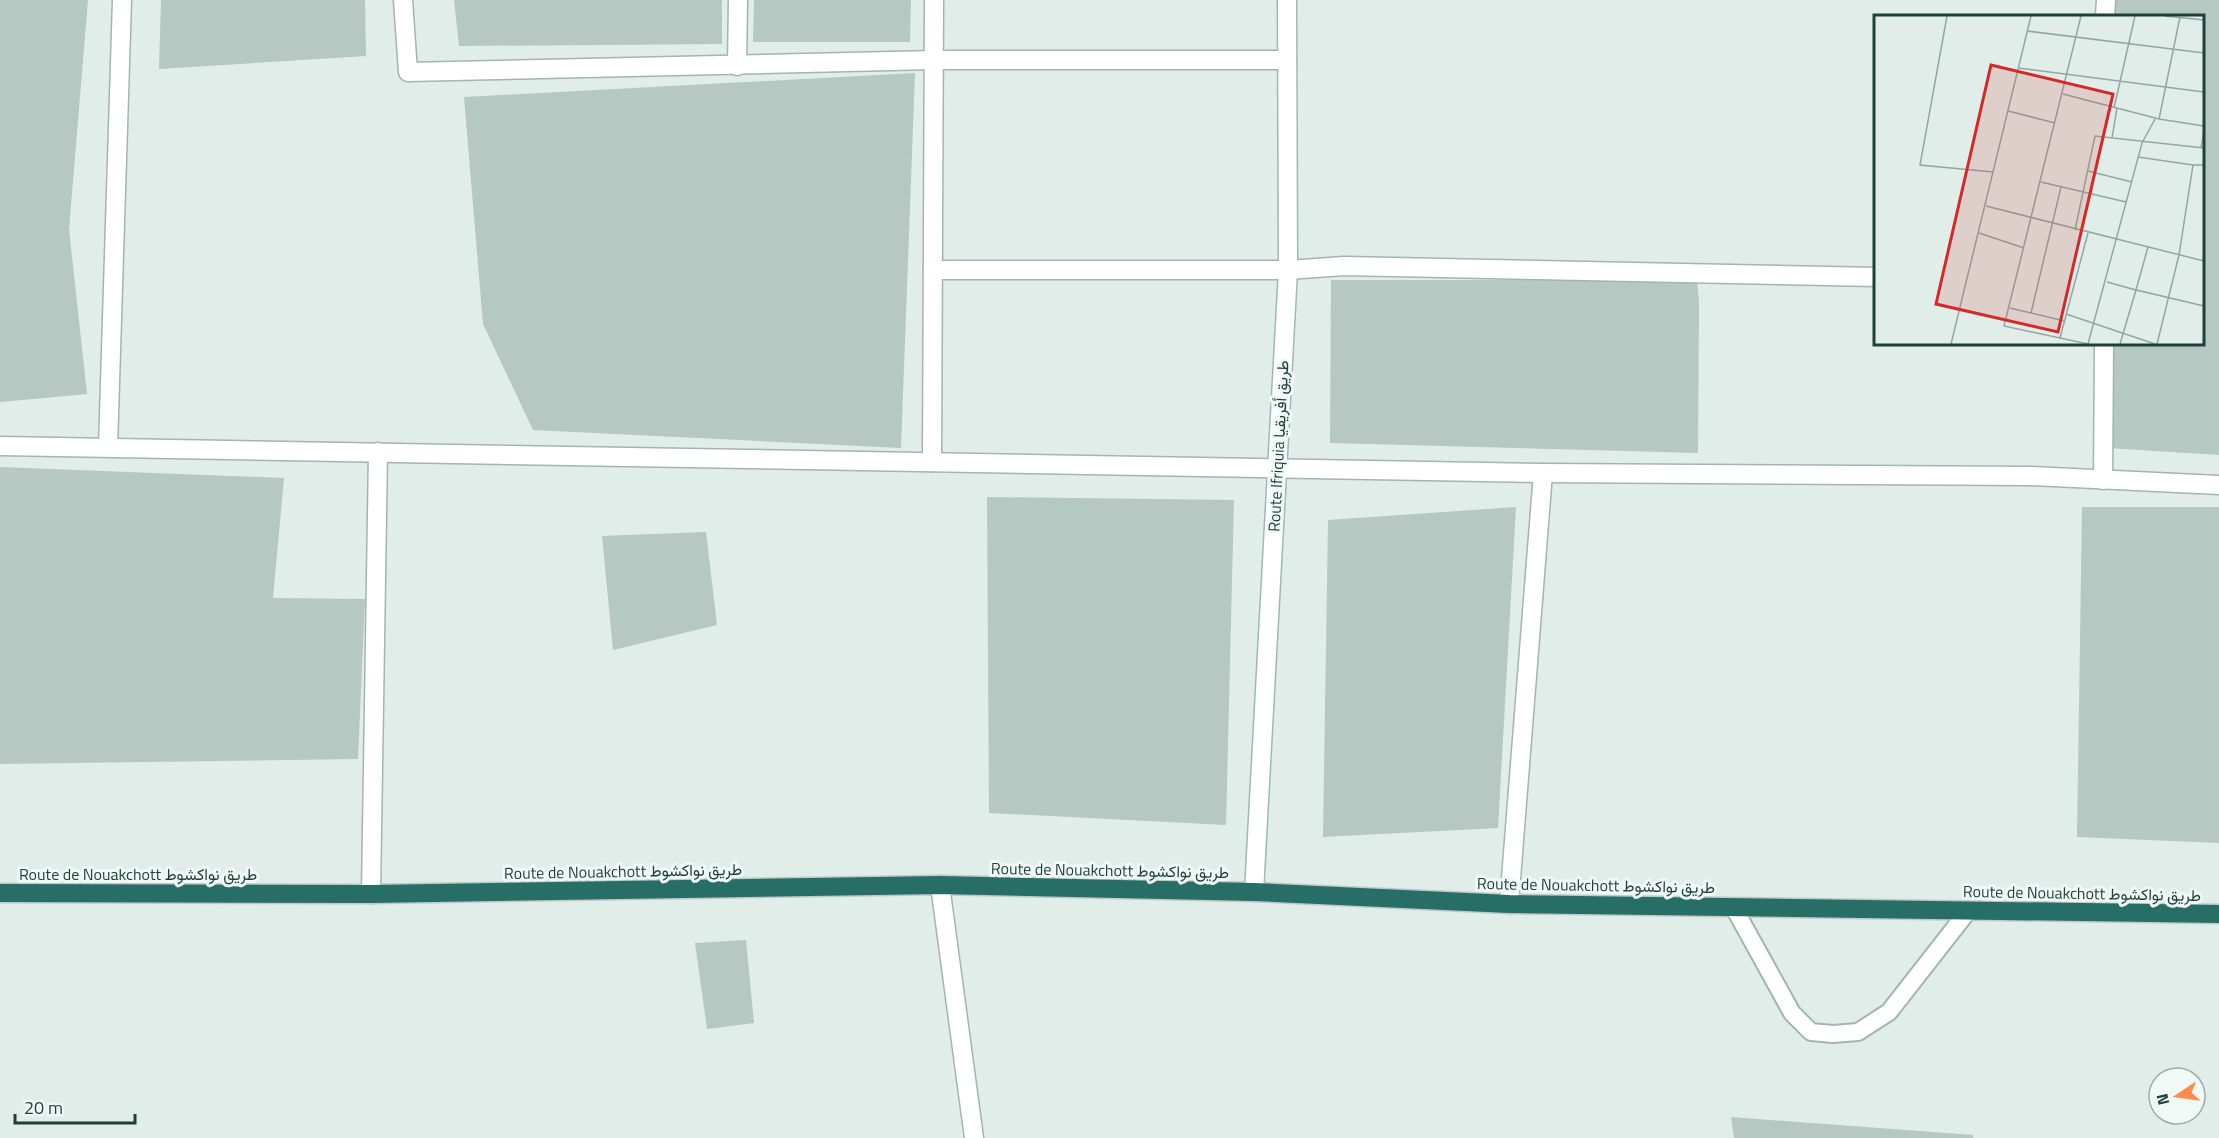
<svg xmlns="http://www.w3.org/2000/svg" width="2219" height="1138" font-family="'Titillium Web',Vazirmatn,sans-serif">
	<rect width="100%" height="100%" fill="#e0ede8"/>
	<g fill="#b5c8c2">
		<path d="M0,0h88l-19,229 18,165 -87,8z"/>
		<path d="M161,0h204l1,56 -207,13z"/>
		<path d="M454,0h268v44l-263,2z"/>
		<path d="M754,0h157l-1,42h-157z"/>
		<path d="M2111,0h108v455l-112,-7 1,-104h94v-328h-91z"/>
		<path d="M915,73l-14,375 -368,-18 -50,-106 -19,-227z"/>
		<path d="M1331,280h366l2,22 -1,151 -368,-10z"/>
		<path d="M0,467l284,11 -11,120 92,1 -7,160 -358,5z"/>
		<path d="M987,497l247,3 -8,325 -237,-12z"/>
		<path d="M1516,507l-18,321 -175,9 5,-317z"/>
		<path d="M2082,507h137v336l-142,-6z"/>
		<path d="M706,532l11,93 -104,25 -11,-114z"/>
		<path d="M746,940l8,83 -47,6 -12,-86z"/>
		<path d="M1731,1117l242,18v3h-239z"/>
	</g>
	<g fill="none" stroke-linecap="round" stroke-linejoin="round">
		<defs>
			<path id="lane" d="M1734,908l58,105 19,19 22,2 25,-2 31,-20 79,-101"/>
			<g id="street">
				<path d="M403,0l5,72 526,-12h353"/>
				<path d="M2105,16l1,-16"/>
				<path d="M737,66l1,-66"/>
				<path d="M933,270h355l56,-4 532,11"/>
				<path d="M0,446l1543,27 487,3 189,9"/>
				<path d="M108,447l14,-447"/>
				<path d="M932,462l2,-462"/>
				<path d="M2103,480l1,-136"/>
				<path d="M940,885l34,253"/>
				<path d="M371,894l7,-442"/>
				<path d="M1509,904l34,-431"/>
			</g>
			<path id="secondary" d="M1254,892l34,-622 -1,-270"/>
			<path id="highway" d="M0,893l371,1 569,-9 314,7 255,12 710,10"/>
		</defs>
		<use href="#lane" stroke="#a2b5b0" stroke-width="20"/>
		<use href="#street" stroke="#a2b5b0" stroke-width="21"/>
		<use href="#secondary" stroke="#9dbab2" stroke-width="21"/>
		<use href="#highway" stroke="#c0c9c8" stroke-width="21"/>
		<use href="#lane" stroke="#fff" stroke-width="16"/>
		<use href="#street" stroke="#fff" stroke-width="18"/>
		<use href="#secondary" stroke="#fff" stroke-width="18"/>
		<use href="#highway" stroke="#276e67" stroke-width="18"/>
	</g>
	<g text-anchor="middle" stroke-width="6" stroke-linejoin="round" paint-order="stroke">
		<g font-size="16" fill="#1f3f3a" stroke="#f1f9f6">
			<text transform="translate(1278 446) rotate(-87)" y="6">Route Ifriquia طريق أفريقيا</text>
			<text transform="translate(1110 870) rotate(1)" y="6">Route de Nouakchott طريق نواكشوط</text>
			<text transform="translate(623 871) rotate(-1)" y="6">Route de Nouakchott طريق نواكشوط</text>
			<text x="138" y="880">Route de Nouakchott طريق نواكشوط</text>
			<text transform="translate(1596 885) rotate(1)" y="6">Route de Nouakchott طريق نواكشوط</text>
			<text transform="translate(2082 893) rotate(1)" y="6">Route de Nouakchott طريق نواكشوط</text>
		</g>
	</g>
	<g transform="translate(1874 15)">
		<rect width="330" height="330" fill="#e0ede8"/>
		<path fill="none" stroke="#93a7a2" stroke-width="1.5" d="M73,1l-27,149 73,7M207,1l-77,310 84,18M291,1l39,4M153,16l177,22M144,53l186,24M189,79l96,25 45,7M240,93l21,-92M134,96l47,12M285,104l21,-102M238,123l5,-30M327,133l3,-18M264,142l55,8M214,156l44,11M167,167l85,20M112,191l218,55M201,215l20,-94 109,12M105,218l45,15M233,267l29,8 12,-43M136,293l55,13M157,298l30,-126M192,299l89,30M186,323l28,-105M77,329l80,-328M214,329l54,-201 13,-24M246,329l16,-54 68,16M283,329l22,-89 14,-90h11"/>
		<path fill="#d62828" fill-opacity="0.15" stroke="#d62828" stroke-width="3" d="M117,50l122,29 -55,238 -122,-28z"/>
		<rect width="330" height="330" fill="none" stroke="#1f3f3a" stroke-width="3"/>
	</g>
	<g transform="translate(2177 1096) rotate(257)"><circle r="28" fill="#f1f9f6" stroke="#9dafab" stroke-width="1.5"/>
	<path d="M0-4.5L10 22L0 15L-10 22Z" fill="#ff8a4c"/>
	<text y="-9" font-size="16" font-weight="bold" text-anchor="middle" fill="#1f3f3a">N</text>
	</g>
	<path d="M15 1114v9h120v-9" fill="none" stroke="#1f3f3a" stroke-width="3"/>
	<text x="24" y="1114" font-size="18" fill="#1f3f3a" stroke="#f1f9f6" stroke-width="4.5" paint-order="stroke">20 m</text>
</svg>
